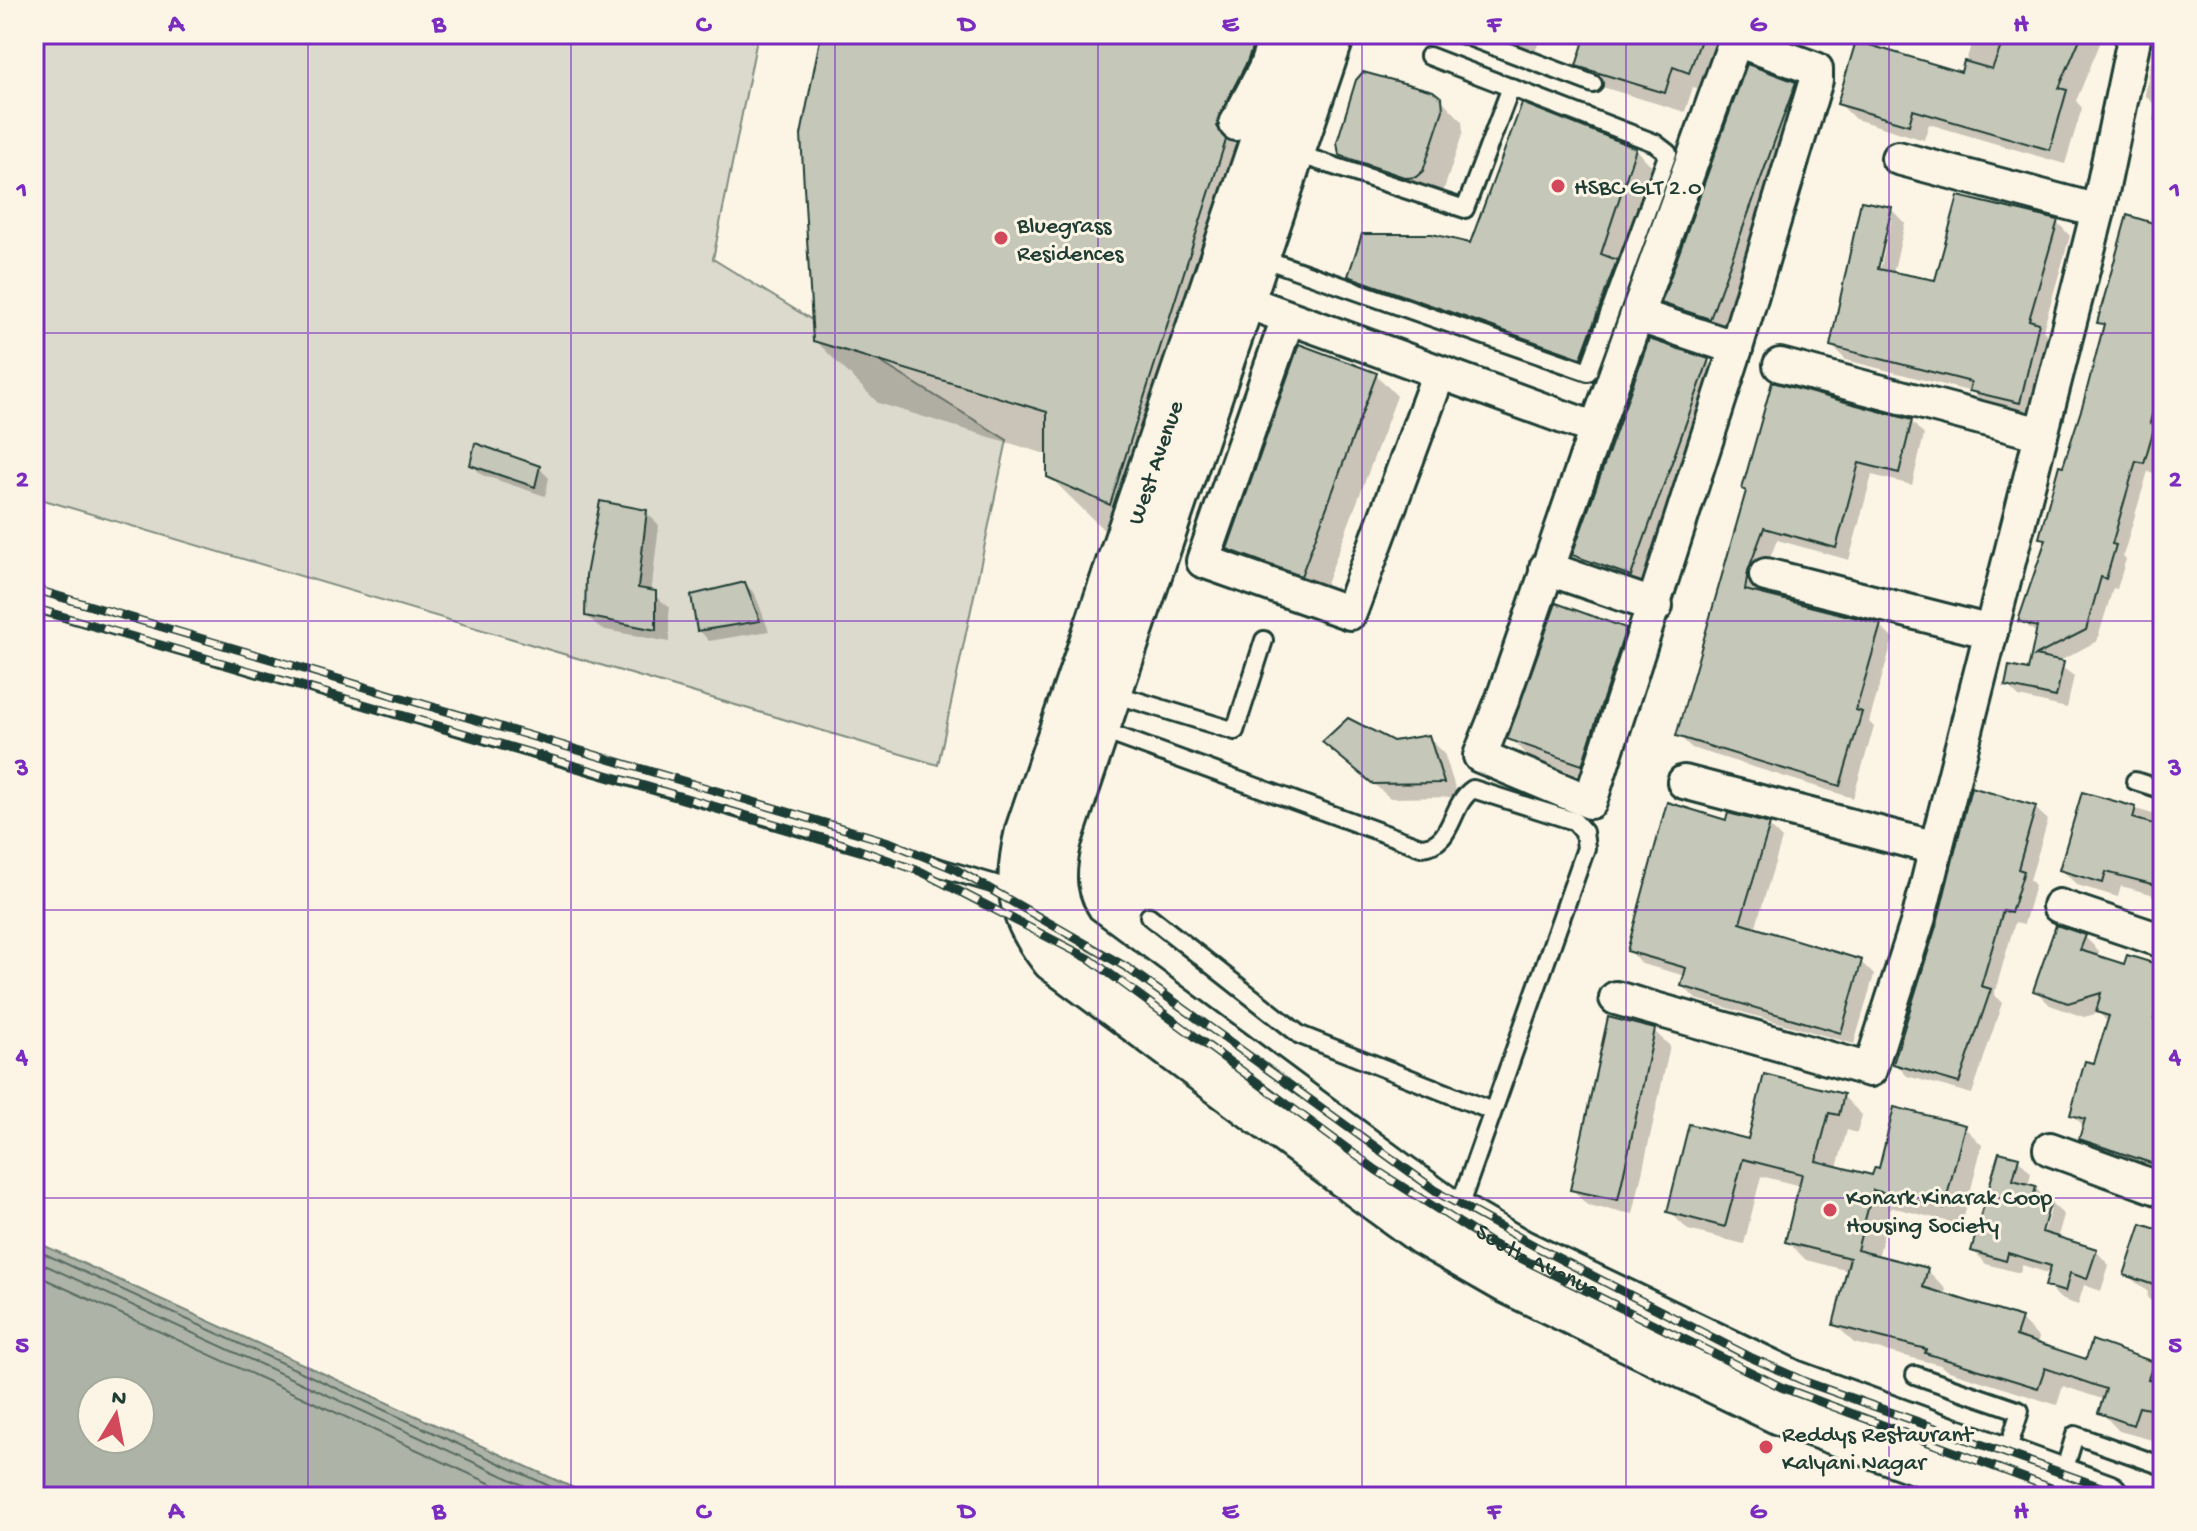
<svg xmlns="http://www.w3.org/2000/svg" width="2197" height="1531" font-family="'Gochi Hand',sans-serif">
	<rect width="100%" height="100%" fill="#fcf5e5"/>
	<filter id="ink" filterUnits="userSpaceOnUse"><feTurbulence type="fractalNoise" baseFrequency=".0125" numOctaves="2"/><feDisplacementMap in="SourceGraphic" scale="16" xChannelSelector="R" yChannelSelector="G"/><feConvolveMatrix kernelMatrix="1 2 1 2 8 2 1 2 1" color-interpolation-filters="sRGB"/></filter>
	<g filter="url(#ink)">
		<path fill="#dcdacc" stroke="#7e8c80" stroke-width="2" d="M34,34h724l-45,225 294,181 -69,325 -904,-268z"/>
		<path fill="#aeb3a7" stroke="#758479" stroke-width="2" fill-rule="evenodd" d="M34,1241l559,256h-559zM92,1391h48v48h-48z"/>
		<g fill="#0003" fill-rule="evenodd">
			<path d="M823,34h519l-229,505 -64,-63v-21l-171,-52 -63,-63z"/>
			<path d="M1465,34h77l-10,26z"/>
			<path d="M1579,34h151l-20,58 -17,-5 -8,25 -86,-26 -21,-21 8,-25z"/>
			<path d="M1960,34h144l-28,67 6,7 -17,56 -136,-40 -5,16 -69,-21 -16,-16 123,-28 11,-37z"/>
			<path d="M2156,34h7v96l-10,-10 3,-14 -11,-11z"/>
			<path d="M1795,84l20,20 -84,235 -47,-16 -20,-20z"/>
			<path d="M1441,99l21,22 1,11 -20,60 -6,6 -75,-23 -21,-21z"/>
			<path d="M1635,149l21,21 -33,99 14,13 -35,96 -231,-81 -21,-21 122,-30z"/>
			<path d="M1891,209l14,14 -12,51 44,8 120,-60 13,14 -27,94 8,9 -18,76 -48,-10 -13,-13 -126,-32 -14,-14zM1888,216h4l-14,64 -4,-1z"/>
			<path d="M2163,228v221l-7,25 -8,-3 -25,85 3,3 -9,30 -4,-1 -16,53 -41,22 18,13 -7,32 -48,-11 -12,-12 23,-13 8,-38 -17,-13 26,-78 -6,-6 44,-133 20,-76 -6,-6z"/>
			<path d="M1708,361l21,21 -77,214 -56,-20 -21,-21z"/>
			<path d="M1376,375l21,21 -75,199 -72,-25 -21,-21z"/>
			<path d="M1911,421l13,14 -12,50 -40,-10 -23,85 -72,-20 -17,43 -1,12 121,31 13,13 -24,83 5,5 -21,71 -161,-50 -14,-13 70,-243z"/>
			<path d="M472,465l67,3 10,10 -4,18 -63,-21z"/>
			<path d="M646,512l13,13 -8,68 18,14v35l-68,-13 -14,-13z"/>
			<path d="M745,584l10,10 14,37 -60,10 -10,-11z"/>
			<path d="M1625,630l21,21 -43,133 -73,-25 -20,-21z"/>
			<path d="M1428,737l16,16 14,44 -68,1 -65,-56 68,1z"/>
			<path d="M2084,794l79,23v93l-12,-16 -30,-8 -3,11 -41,-12 -15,-15z"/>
			<path d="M2035,808l13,12 -18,60 5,5 -11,39 -9,-2 -21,73 8,8 -30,91 -65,-18 -12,-13z"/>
			<path d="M1728,823l41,3 13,13 -27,90 106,33 13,13 -20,69 -158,-45 -13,-13 3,-10 -44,-12 -13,-14z"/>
			<path d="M2085,937l14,14 -2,7 29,9 37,1v209l-67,-23 -15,-15 4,-12 -13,-12 24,-49 13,-43 -10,-10 -15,4 -34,-12 -14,-14z"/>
			<path d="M1654,1031l16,15 -37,168 -46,-9 -15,-16z"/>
			<path d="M1843,1096l19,19 -5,18 -10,-3 -10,38 37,10 6,-8 84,-43 18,18 -20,80 -71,-18 -13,50 49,13 19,19 -2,7 77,24 18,18 -2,7 50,16 7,-18 69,23v77l-44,-12 -18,-19 4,-12 -42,-14 -6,19 -111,-35 -6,-5 -86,-22 -19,-19 14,-53 -43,-11 -19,-19 14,-55 -40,-10 -17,68 -56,-14 -19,-19 80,-70z"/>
			<path d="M2018,1159l13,14 -3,13 7,2 29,27 -7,24 39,12 13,14 -8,26 -17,-6 -6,20 -17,-6 -14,-13 4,-12 -29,-9 -2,8 -34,-9 -13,-14zM2047,1205l4,4 -10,33 -3,-1z"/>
			<path d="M2163,1233v80l-16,-16 1,-5 -21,-17z"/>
		</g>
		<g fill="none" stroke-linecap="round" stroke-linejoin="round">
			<g stroke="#586c62" stroke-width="2">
				<path d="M34,1249l539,248"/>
				<path d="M34,1260l515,237"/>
				<path d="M34,1274l486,223"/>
			</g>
		</g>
		<g fill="#c5c7b9" stroke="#1f3d34" stroke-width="2">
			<path d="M821,34h436l-10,28 -28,54 -2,10 9,14 -116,365 -63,-28v-65l-234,-71 -12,-206z"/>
			<path d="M1586,34h117l-14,39 -16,-6 -8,26 -89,-27z"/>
			<path d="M2006,34h76l-23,54 8,2 -17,60 -137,-40 -4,15 -72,-21 19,-63 105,31 3,-11 28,8z"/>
			<path d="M1747,64l49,18 -86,237 -49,-16z"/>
			<path d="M1363,72l70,19 9,7 1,12 -20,61 -7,6 -9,1 -68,-23 -2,-13 19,-62z"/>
			<path d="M1522,103l114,45 -35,106 16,6 -36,98 -233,-82 14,-42h70l38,9z"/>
			<path d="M1958,196l100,24 -29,100 10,3 -19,80 -51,-12 2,-9 -141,-36 31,-145 31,6 -14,62 57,11z"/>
			<path d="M2127,215l36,11v145l-13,52 5,2 -11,38 -8,-2 -24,83 4,1 -10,34 -5,-2 -15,53 -51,26 29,6 -8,35 -51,-11 4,-20 19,4 9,-43 -19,-6 28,-82 -7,-1 20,-73 4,1 20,-62 21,-80 -7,-1z"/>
			<path d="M1649,339l60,20 -78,217 -59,-21z"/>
			<path d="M1299,344l78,29 -76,203 -74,-27z"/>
			<path d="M1772,382l140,38 -13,53 -40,-10 -23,85 -72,-20 -16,43 -3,19 136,34 -25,86 6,2 -22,74 -164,-50 70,-245 -4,-2z"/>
			<path d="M475,443l65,23 -5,21 -65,-22z"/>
			<path d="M600,501l47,9 -9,78 18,3v39l-71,-14 1,-41z"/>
			<path d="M745,582l15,39 -63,10 -6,-36z"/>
			<path d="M1556,603l70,25 -44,137 -75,-26z"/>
			<path d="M1348,718l45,23 36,-6 15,48 -71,1 -51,-42z"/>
			<path d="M1971,787l65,19 -18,63 6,2 -13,42 -8,-2 -22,75 10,3 -32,94 -66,-19 44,-141z"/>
			<path d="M2082,792l54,15 -3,11 30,9v60l-57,-15 -3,11 -44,-13z"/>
			<path d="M1667,802l59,18 2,-7 42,11 -30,99 122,37 -21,73 -160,-47 5,-18 -59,-17z"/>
			<path d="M2056,925l30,10 -6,15 44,14 3,-9 36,11v22l-9,31 9,1v147l-84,-28 6,-20 -15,-4 15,-54 9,2 15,-47 -13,-4 5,-19 -33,10 -35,-12z"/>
			<path d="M1608,1017l47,12 -37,171 -48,-10z"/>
			<path d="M1764,1074l80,20 -5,21 -10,-2 -13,48 56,14 3,-8 4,1 15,-61 71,18 -21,83 -71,-18 -16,60 71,18 -5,19 99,31 -6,18 70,23 6,-19 62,22 -6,17 15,4v29l-24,-5 -6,18 -35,-12 8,-24 -61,-21 -7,20 -113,-35 1,-4 -93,-24 17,-67 -65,-16 17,-68 -59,-15 -18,68 -58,-15 22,-88 59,15z"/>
			<path d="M1999,1152l20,5 -6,23 23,6 -2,9 17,5 -9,32 55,17 -10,30 -17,-6 -5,19 -20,-6 6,-20 -43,-13 -2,8 -35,-10z"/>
			<path d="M2141,1224l22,7v57l-39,-13z"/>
		</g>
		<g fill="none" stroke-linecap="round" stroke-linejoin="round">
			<defs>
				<g id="service">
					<path d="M1461,34l132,50"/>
					<path d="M1294,153l171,56 46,-122"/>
					<path d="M1259,257l329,115 80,-219 -13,-10 -226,-87"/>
					<path d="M34,602l985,289"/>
					<path d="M1111,693l124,38 29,-91"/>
					<path d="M1098,729l323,118c33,-1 28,-42 52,-58l101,32 10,11 2,16 -129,365"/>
					<path d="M2135,781l28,9"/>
					<path d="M1149,916l151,119 192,76"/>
					<path d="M1915,1375l105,36 -15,47"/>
					<path d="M2062,1478l13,-43 88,31"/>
				</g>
				<g id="minor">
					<path d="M1236,124l29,-55 11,-33"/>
					<path d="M1898,158l200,53"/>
					<path d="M1222,293l374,136 136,-379 7,-9 77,28v11l-80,268"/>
					<path d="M1288,318l-85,243 147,52 89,-240"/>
					<path d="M1780,365l261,69"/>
					<path d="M1596,429l-93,269 -23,58 110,46 146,-454 -99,-33"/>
					<path d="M1546,568l110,38"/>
					<path d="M1766,575l225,57"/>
					<path d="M1684,782l252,66"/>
					<path d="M2059,906l104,35"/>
					<path d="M1616,998l254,72 49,-153 17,-69 162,-637 37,-177"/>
					<path d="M2050,1149l113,41"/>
				</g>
				<g id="secondary">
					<path d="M1299,34l-271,797c-13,55 -9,84 26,128l322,239 48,35 82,47 274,132 235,85"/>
					<path id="s1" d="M1332,34l-273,806c-9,36 -7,63 14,94l322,239 46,33 79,46 273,131 313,114"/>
				</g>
			</defs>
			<use href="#service" stroke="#1f3d34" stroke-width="22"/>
			<use href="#minor" stroke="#1f3d34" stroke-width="38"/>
			<use href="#secondary" stroke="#1f3d34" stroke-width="50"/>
			<use href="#service" stroke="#fcf5e5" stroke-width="16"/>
			<use href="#minor" stroke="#fcf5e5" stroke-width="32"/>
			<use href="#secondary" stroke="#fcf5e5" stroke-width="44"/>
			<defs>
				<g id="rail">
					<path d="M34,589l855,253 66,27 171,98 316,228 93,51 215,111 56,25 323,115"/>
					<path d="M34,608l806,235 82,29 168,87 286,211 118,75 287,142 294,110"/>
				</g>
			</defs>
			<use href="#rail" stroke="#1f3d34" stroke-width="9"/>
			<use href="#rail" stroke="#fcf5e5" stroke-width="6" stroke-dasharray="18" stroke-linecap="butt"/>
		</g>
	</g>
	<path fill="none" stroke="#7b2cbf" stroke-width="2" stroke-opacity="0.55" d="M308,34v1463M571,34v1463M835,34v1463M1098,34v1463M1362,34v1463M1626,34v1463M1889,34v1463M34,333h2129M34,621h2129M34,910h2129M34,1198h2129"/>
	<g fill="#d1495b" stroke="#fcf5e5" stroke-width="3">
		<circle cx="1558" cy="186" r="8"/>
		<circle cx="1001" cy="238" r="8"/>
		<circle cx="1830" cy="1210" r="8"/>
		<circle cx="1766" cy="1447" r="8"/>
	</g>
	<g text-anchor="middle" stroke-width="6" stroke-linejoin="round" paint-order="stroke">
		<g font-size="24" fill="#1f3d34" stroke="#fcf5e5" text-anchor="start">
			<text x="1574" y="194">HSBC GLT 2.0</text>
			<text x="1017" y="232">Bluegrass<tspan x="1017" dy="28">Residences</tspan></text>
			<text x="1846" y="1204">Konark Kinarak Coop<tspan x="1846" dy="28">Housing Society</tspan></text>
			<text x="1782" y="1441">Reddys Restaurant<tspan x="1782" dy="28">Kalyani Nagar</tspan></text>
		</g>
		<g font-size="24" fill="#1f3d34" stroke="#fcf5e5">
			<text transform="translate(1154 462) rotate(-71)" y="8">West Avenue</text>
			<text dy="8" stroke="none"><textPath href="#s1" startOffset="1518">South Avenue</textPath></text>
		</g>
	</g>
	<rect width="2197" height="1531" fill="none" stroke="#fcf5e5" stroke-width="88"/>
	<g transform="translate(116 1415) rotate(10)"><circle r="38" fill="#fcf5e5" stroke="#a4ab9e" stroke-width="2"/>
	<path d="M0-6L14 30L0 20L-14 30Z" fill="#d1495b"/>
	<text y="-12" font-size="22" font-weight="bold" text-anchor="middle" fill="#1f3d34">N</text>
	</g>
	<rect x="44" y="44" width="2109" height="1443" fill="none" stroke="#7b2cbf" stroke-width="3"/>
	<g font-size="26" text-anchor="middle" font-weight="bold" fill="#7b2cbf">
		<text x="176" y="31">A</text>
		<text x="439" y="31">B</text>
		<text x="703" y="31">C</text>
		<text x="967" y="31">D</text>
		<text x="1230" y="31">E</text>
		<text x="1494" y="31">F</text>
		<text x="1758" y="31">G</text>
		<text x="2021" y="31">H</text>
		<text x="22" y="197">1</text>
		<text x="2175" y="197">1</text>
		<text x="22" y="486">2</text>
		<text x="2175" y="486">2</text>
		<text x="22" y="775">3</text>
		<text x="2175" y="775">3</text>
		<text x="22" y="1063">4</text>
		<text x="2175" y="1063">4</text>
		<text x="22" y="1352">5</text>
		<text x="2175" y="1352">5</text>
		<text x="176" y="1518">A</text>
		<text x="439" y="1518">B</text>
		<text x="703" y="1518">C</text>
		<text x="967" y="1518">D</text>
		<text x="1230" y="1518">E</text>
		<text x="1494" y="1518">F</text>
		<text x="1758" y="1518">G</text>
		<text x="2021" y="1518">H</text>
	</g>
</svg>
